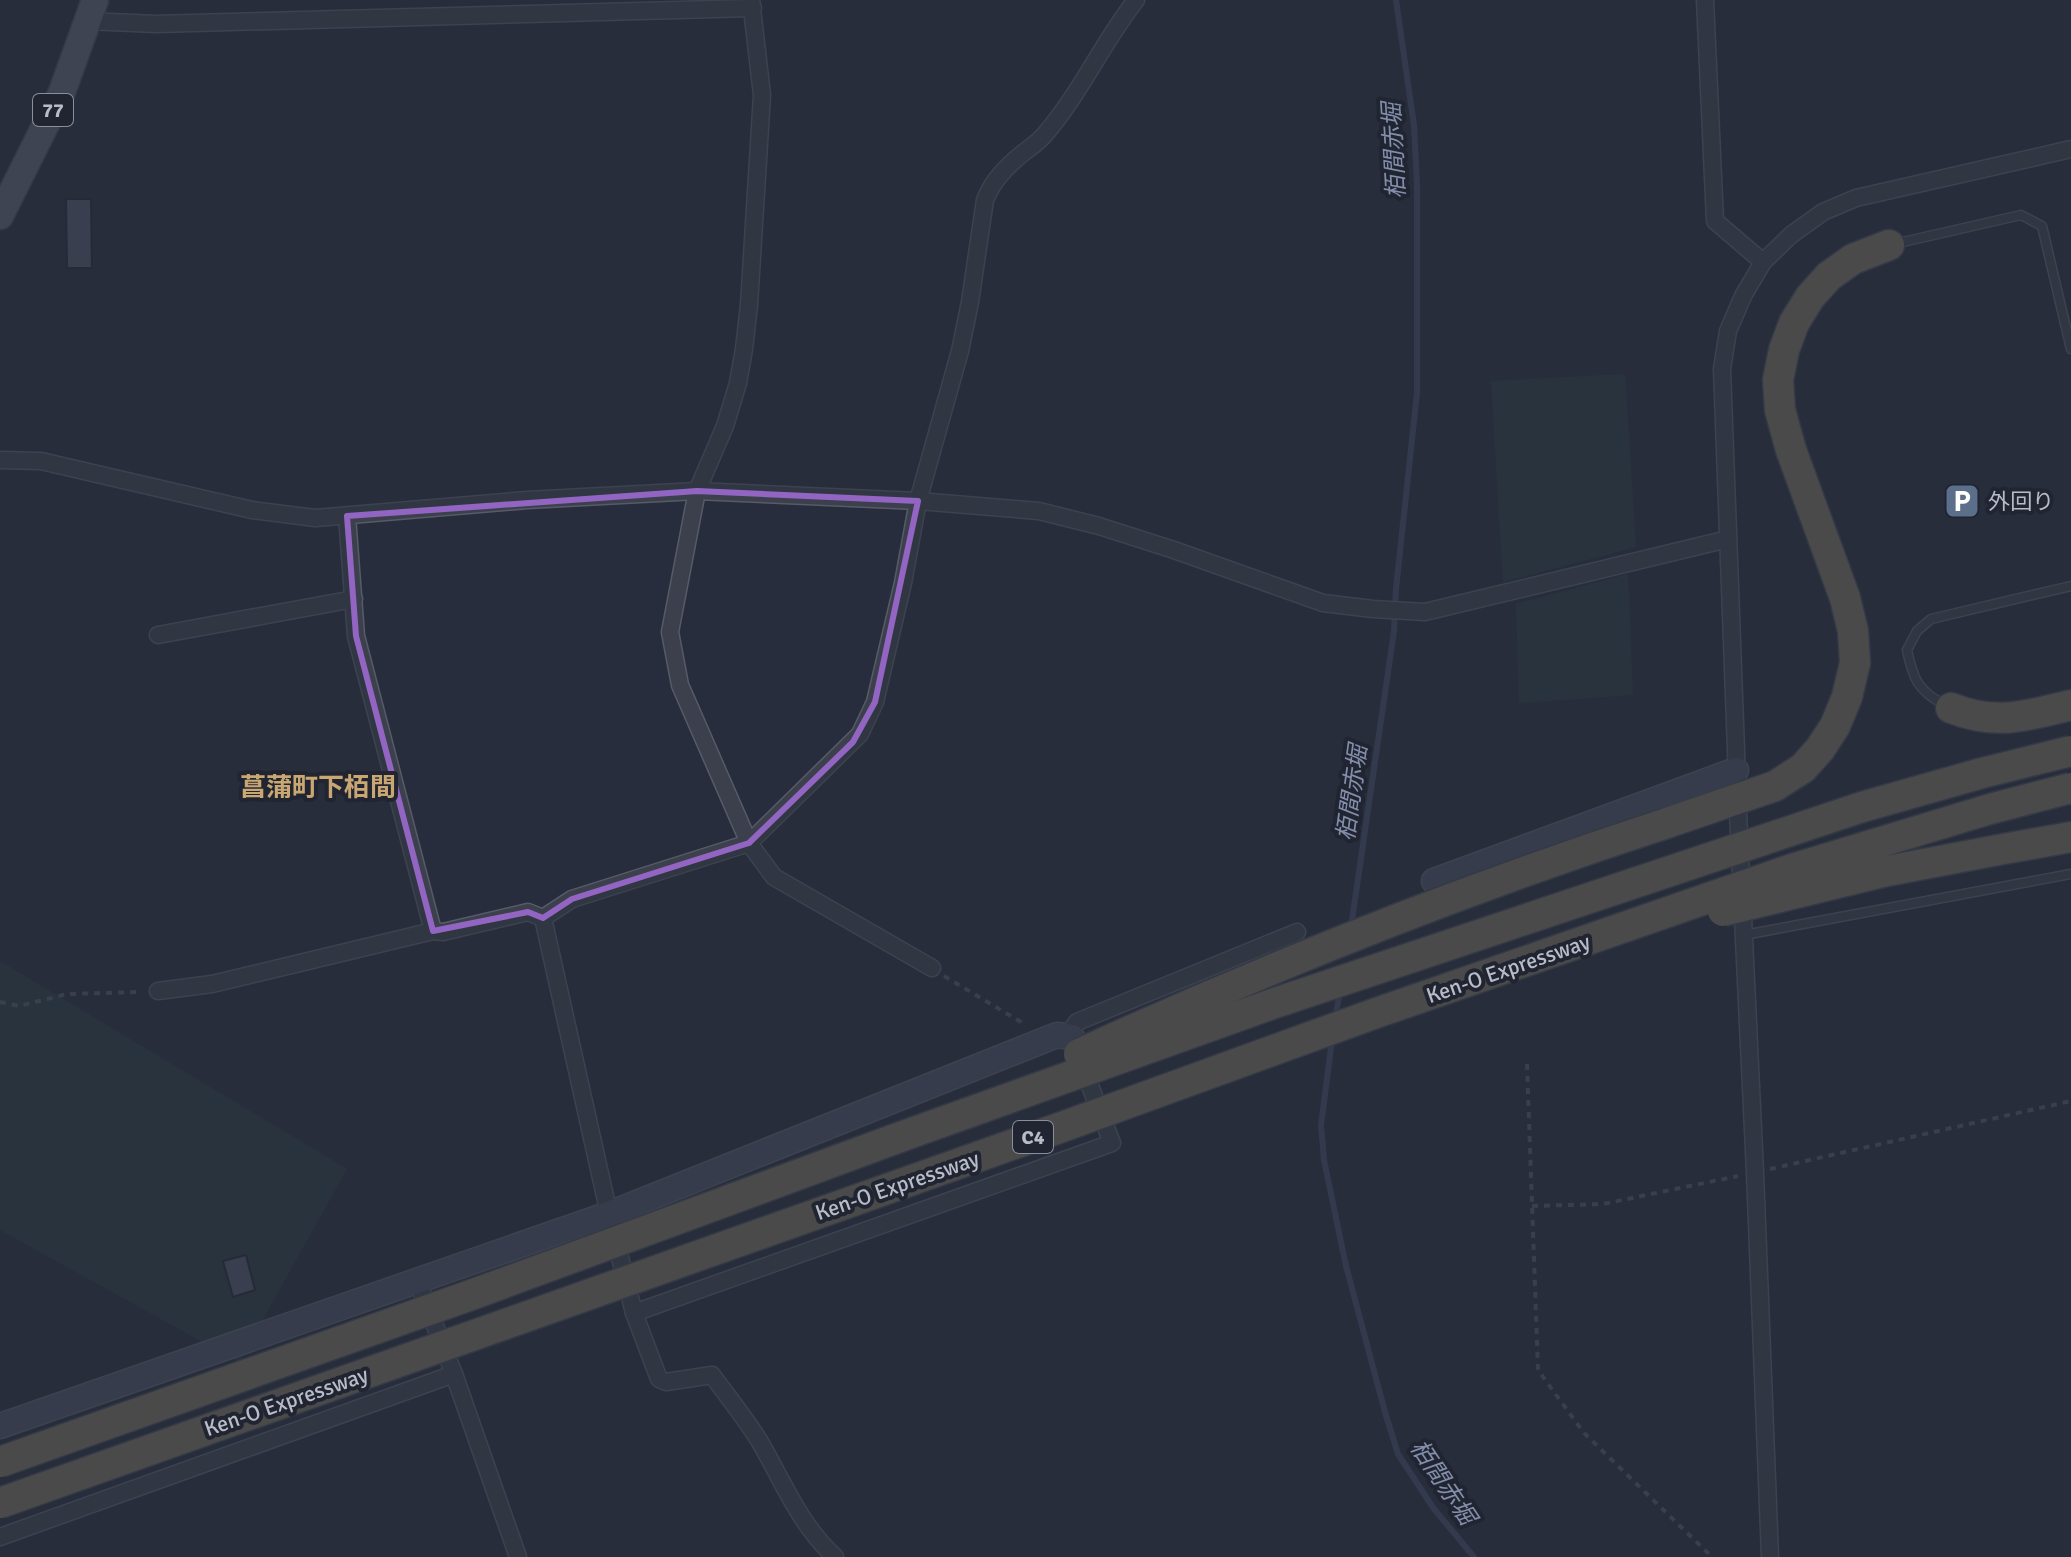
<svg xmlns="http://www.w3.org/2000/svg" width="2071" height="1557" font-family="Signika,'Noto Sans JP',sans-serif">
	<rect width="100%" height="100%" fill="#282d3d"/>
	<g fill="#2b3a3f">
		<path d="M1625,374l11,173 -133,35 -12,-201z"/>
		<path d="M1628,574l5,121 -114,8 -3,-99z"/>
		<path d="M0,961l347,208 -108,193 -239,-132z"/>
	</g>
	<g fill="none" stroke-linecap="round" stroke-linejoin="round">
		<g stroke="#414a65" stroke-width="6">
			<path d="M1351,927l43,-296 2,-42 21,-196v-208l-3,-60 -18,-125"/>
			<path d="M1335,1017l5,-24"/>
			<path d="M1332,1040l-11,85 3,35 22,106 39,146 13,42 36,55 40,48"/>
		</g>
	</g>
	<g fill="#4f5465" stroke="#232734" stroke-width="2">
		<path d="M66,199h25l1,69h-25z"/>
		<path d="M246,1255l9,35 -22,7 -10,-36z"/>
	</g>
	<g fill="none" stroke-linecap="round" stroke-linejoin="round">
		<defs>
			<g id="lane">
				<path d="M1894,244l127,-29 21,11 29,123"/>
				<path d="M1945,705c-27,-14 -32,-26 -38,-55l10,-19 14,-12 140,-33"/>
				<path d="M1744,935l327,-61"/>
			</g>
			<g id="street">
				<path d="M751,0l11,95 -13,210 -5,44 -6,34 -13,43 -28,65 -27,141 10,53 69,158 25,34 158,91"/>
				<path d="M1705,0l10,221 48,41 -20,34 -15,35 -6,38 15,409"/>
				<path d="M88,21l68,3 597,-16"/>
				<path d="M1763,262l28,-27 32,-23 33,-14 215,-49"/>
				<path d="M0,460l41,1 211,49 63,8 212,-18 170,-9 221,10 121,10 60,15 75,24 149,53 50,6 52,3 303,-73"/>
				<path d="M347,516l9,120 77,295"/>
				<path d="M158,635l196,-36"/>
				<path d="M1738,812l17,360 15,385"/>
				<path d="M543,918l29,-19 177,-56 111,-109 15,-32 28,-119 15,-82 42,-150 10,-49 15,-102c8,-20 21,-33 38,-47 8,-6 17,-12 23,-20 35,-41 57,-91 90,-133"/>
				<path d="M543,918l66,296 25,99 25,66 7,3 46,-7c16,22 34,44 48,67 23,40 40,83 75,115"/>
				<path d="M158,991l54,-7 221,-53 10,1 85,-20 15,6"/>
				<path d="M1074,1043l-4,-11 7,-10 220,-90"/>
				<path d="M417,1280l37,94 64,183"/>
				<path d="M634,1313l478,-170 -30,-78"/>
				<path d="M0,1537l454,-163"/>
			</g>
			<g id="secondary">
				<path d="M1434,881l302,-111"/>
				<path d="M0,1426l609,-212 448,-179 15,2"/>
			</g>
			<path id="primary" d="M0,216l62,-124 33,-92"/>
			<g id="highway">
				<path d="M1951,708c46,18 74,8 120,-3"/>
				<path d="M1667,823l108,-37 28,-18 17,-19 15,-23 12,-29 8,-34 -2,-32 -8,-33 -54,-148 -11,-40 -2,-30 6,-30 10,-27 16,-26 19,-21 24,-17 36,-14"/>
				<path d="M1998,850l73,-13"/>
			</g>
		</defs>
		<use href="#lane" stroke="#575b68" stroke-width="11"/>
		<use href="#street" stroke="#575b68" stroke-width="19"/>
		<use href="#secondary" stroke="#575b68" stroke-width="27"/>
		<use href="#primary" stroke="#454956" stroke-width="29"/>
		<use href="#highway" stroke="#444855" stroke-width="33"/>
		<g stroke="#4a575d" stroke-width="4" stroke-dasharray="6 6" stroke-linecap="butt">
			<path d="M944,976l77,46 3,5"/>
			<path d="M0,1002l19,4 48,-12 73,-2"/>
			<path d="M1527,1064l11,306 46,63 128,124"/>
			<path d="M1770,1169l301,-68"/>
			<path d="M1532,1206l71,-2 135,-28"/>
		</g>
		<use href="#lane" stroke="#3c404d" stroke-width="8"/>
		<use href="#street" stroke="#3c404d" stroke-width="16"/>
		<use href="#secondary" stroke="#4a4e5f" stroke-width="24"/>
		<use href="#primary" stroke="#5a5f6d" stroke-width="26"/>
		<use href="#highway" stroke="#726d5a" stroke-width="30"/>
		<defs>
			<g id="highway-bridge">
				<path d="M1723,911l164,-40 111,-21"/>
				<path d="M1079,1054c191,-88 388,-166 588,-231"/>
				<path d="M0,1462l471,-167 432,-159 369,-132 590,-197 120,-34 89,-22"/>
				<path d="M0,1503l1062,-376 317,-115 416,-144 195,-59 81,-21"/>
			</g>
		</defs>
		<use href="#highway-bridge" stroke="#444855" stroke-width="33" stroke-linecap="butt"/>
		<use href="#highway-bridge" stroke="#726d5a" stroke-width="30"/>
	</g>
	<path d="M0 0H2071V1557H0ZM697,491l221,10 -43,201 -22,40 -104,101 -177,56 -29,19 -15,-6 -95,19 -77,-295 -9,-120z" fill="#282d3d" fill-opacity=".55" fill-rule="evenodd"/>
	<path fill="none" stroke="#9365c3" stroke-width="6" stroke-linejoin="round" d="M697,491l221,10 -43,201 -22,40 -104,101 -177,56 -29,19 -15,-6 -95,19 -77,-295 -9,-120z"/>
	<defs>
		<symbol id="parking-square" viewBox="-11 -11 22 22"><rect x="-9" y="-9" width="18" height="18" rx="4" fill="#5c6f8a" stroke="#212532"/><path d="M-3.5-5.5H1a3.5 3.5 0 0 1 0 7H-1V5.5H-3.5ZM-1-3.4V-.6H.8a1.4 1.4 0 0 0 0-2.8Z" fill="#fff"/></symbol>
	</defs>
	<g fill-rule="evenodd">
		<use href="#parking-square" x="1942" y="481" width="40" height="40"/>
	</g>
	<g text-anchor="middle" stroke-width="8" stroke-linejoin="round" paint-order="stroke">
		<g fill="#212532" stroke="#8b8e9b" stroke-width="2">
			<rect x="33" y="94" width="40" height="32" rx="6"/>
			<rect x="1013" y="1121" width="40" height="32" rx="6"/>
		</g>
		<g font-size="20" font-weight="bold" fill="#b8bbc8">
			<text x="53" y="117">77</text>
			<text x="1033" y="1144">C4</text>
		</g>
		<g font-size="22" fill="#b8bbc8" stroke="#212532" text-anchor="start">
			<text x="1988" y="509">外回り</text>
		</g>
		<g font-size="22" fill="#b8bbc8" stroke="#212532">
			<text transform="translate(1508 968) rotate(-19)" y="8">Ken-O Expressway</text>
			<text transform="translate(897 1185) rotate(-19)" y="8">Ken-O Expressway</text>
			<text transform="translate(286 1401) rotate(-19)" y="8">Ken-O Expressway</text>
		</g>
		<g font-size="24" font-style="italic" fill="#838eab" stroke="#212532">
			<text transform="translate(1394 151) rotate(-93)" y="8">栢間赤堀</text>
			<text transform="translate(1352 793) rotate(-82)" y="8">栢間赤堀</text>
			<text transform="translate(1443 1482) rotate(56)" y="8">栢間赤堀</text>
		</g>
		<g font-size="26" font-weight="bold" fill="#c8a772" stroke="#212532">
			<text x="318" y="796">菖蒲町下栢間</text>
		</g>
	</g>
</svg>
